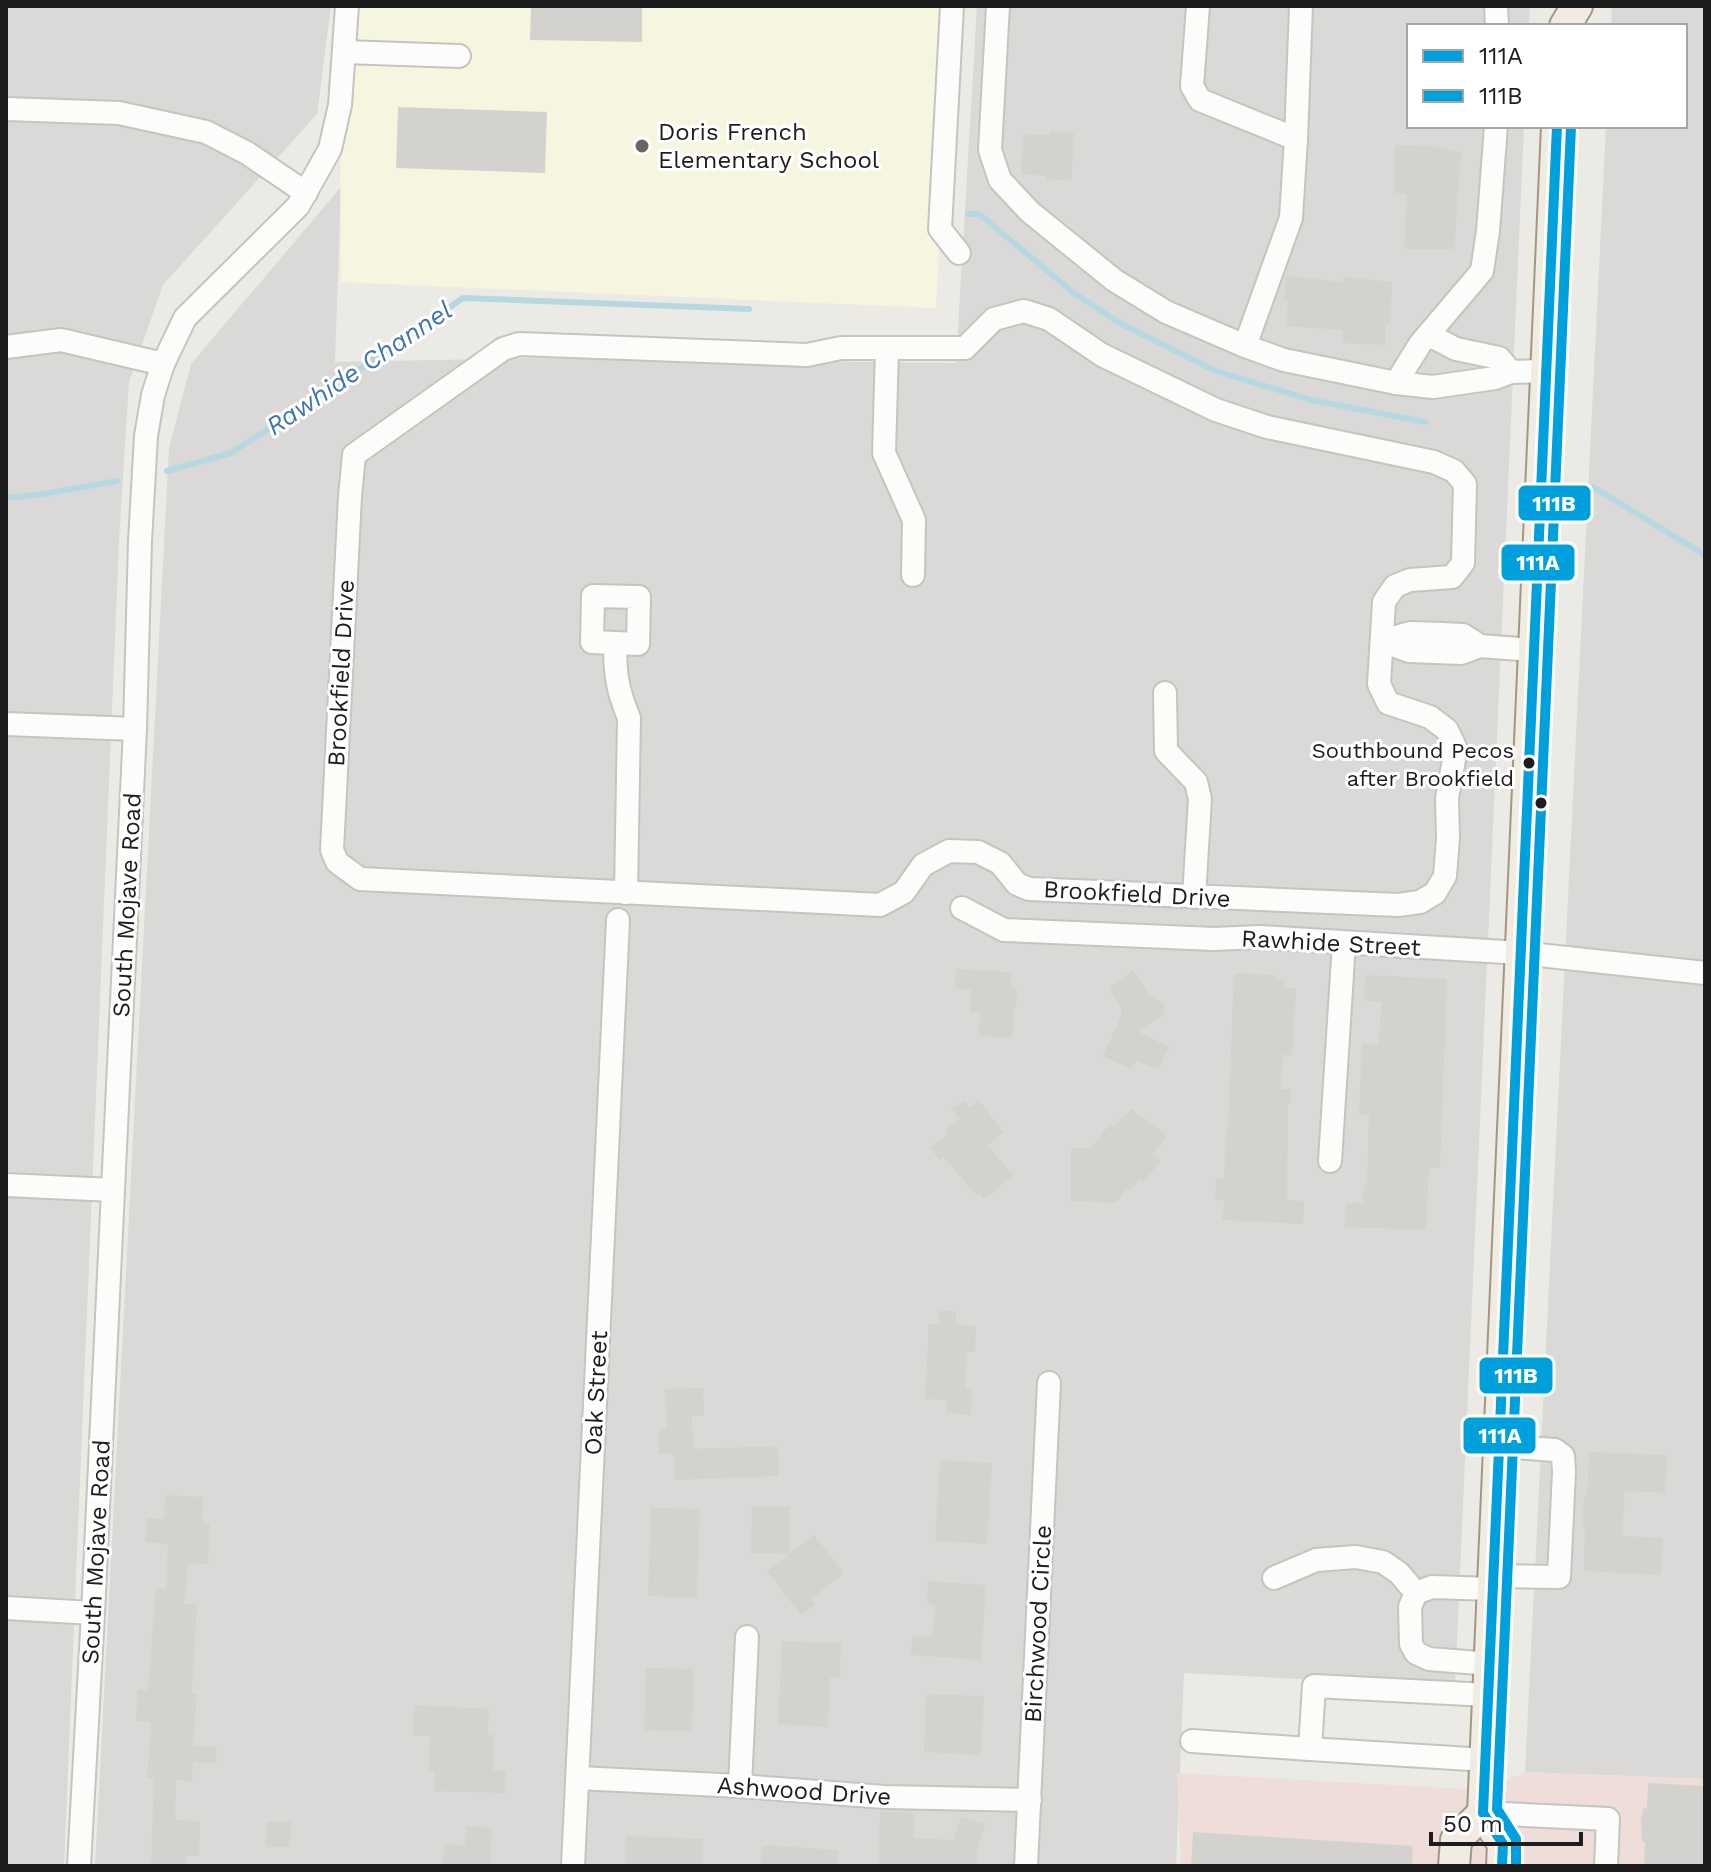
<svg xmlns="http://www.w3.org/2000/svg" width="1711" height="1872" font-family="'Work Sans',sans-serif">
	<rect width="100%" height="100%" fill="#eceae5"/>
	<g fill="#dbd9d7">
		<path d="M6,6h325l-14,108 -154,171 -34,97 -10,159 -55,1325h-58z"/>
		<path d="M977,6h553l-1,20h-120v100h115l-69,1561 -271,-14 -8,193h-1081l74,-1418 22,-84 150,-177 -6,175 194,-4 427,5z"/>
		<path d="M1612,6h93v1773l-180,-7 81,-1646h79v-100h-74z"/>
	</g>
	<path fill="#efddd9" d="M1525,1772l180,7v87h-524l-4,-93 307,17z"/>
	<path fill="#f6f6e0" d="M347,6h604l-15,302 -595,-26 -1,-177z"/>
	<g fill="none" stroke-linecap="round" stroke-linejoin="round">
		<g stroke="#b7d8e1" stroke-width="6">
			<path d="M968,214h11l95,79 44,29 98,49 95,29 115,22"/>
			<path d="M167,471l64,-18 114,-74 118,-81 286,11"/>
			<path d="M1593,487l112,68"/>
			<path d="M6,498l37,-4 74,-13"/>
		</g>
	</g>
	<g fill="#d4d2ce">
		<path d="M531,6h111v36l-112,-2z"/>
		<path d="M398,107l149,5 -2,61 -149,-5z"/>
		<path d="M1050,132l24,1 -3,48 -25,-2v-3l-25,-2 2,-40 27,1z"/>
		<path d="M1395,145l35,1 31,6 -7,97h-50l3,-55 -12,-1z"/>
		<path d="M1286,276l57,6 1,-5 48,5 -2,43h-5v20l-43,-2 1,-13 -57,-4 2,-25h-4z"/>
		<path d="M956,969l55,3v16h6l-1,20h-2l-2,30 -33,-2 1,-24h-10l1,-22 -16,-1z"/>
		<path d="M1133,970l17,26 14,7 1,11 -27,18 31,15 -11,23 -22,-9 -5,8 -28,-13 18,-39v-8l-12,-21z"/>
		<path d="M1234,973l42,2v5h9v7l11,1 -4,67h-9l-2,34h10v15h-3l-1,96 17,1 -1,23 -81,-4 2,-20h-9l1,-21h8l2,-52h2z"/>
		<path d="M1365,975l82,4 -7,189h-11l-3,62 -81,-3 1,-24h17l1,-18h3l2,-70h-10l3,-71 17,1 2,-43 -17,-1z"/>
		<path d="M964,1101l6,7 9,-7 25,32 -17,12 26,30 -29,24 -4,-5 -4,1 -32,-38 -4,3 -10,-12 18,-14 -3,-4 15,-11 -9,-11z"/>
		<path d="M1131,1109l36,26 -15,20 8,6 -16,21 -5,-3 -9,12 -4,-2 -9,14 -46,-2v-53h20l19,-24 4,3 6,-8 4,-1z"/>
		<path d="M939,1311h17v14l20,1 -1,26h-8l-2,36 8,1 -2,26 -24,-2v-13l-22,-1 4,-75h10z"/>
		<path d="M703,1388l1,28h-12l1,33 85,-3 1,30 -104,4 -1,-26h-15l-1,-25h9l-2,-40z"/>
		<path d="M1589,1452l78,3 -2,38 -40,-2 -3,45 41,2 -2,37 -77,-4 1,-44h-3l2,-32h3z"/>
		<path d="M940,1460l52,3 -5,81 -52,-3z"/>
		<path d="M165,1495l38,2 -1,26h8l-2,41 -20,-1 -3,41h12l-5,89 5,1 -4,52 24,1 -1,16 -23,-1 -1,19 -16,-1 -1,40 25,1 -1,35h-13v10h-35l3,-88h-7l4,-56 -15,-1 2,-31h10l8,-101h10l2,-45 -22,-2 1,-24 17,1z"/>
		<path d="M752,1506l38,1v47l-39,-1z"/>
		<path d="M651,1508l49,1 -3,89 -49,-2z"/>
		<path d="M814,1535l30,38 -33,26 4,5 -14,11 -34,-44z"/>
		<path d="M928,1581l58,4 -5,75 -70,-5 2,-20 20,1 2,-31 -8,-1z"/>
		<path d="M782,1641l59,2 -1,35 -10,-1 -2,50 -50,-3z"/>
		<path d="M646,1668l48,1 -2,62 -48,-1z"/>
		<path d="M926,1694l58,2 -3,59 -57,-3z"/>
		<path d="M414,1705l75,4 -1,26h6l-1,36h13l-1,22 -71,-2 1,-20h-6l1,-35 -17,-1z"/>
		<path d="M1648,1783l57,3v80h-61l1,-24h-3l-1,-25h1l1,-9 4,1z"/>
		<path d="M880,1811l34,2v25l40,2 7,-23 24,7 -7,24 -1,18h-99z"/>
		<path d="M267,1822h24l-1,25h-24z"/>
		<path d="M466,1826l26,2 -2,38h-47l1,-22 21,1z"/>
		<path d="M1193,1832l220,14 -1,20h-221z"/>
		<path d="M626,1836l77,3 -1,27h-77z"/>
		<path d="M762,1845l76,5 -1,16h-77z"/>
	</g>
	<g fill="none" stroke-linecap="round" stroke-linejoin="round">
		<defs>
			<g id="minor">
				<path d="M952,6l-12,223 19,24"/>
				<path d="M998,6l-8,144 10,30 30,32 84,68 52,32 79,34 39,14 112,23 24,-39 62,-73 6,-40 8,-105"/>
				<path d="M1198,6l-6,80 8,14 96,39 5,-133"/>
				<path d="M1496,6l1,20"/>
				<path d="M344,52l115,4"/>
				<path d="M6,109l113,4 87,19 41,21 59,40"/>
				<path d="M1024,311l25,8 53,36 114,55 51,17 167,35 20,9 11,13 -2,79 -11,14 -42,3 -15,6 -11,16 -5,82 9,19 42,14 17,13 9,19 -9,49 1,40 -3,38 -10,17 -15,9 -22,3 -369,-16 -12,-5 -17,-21 -22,-11 -29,-1 -26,14 -19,27 -24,13 -520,-26 -23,-17 -5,-12 18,-354 4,-41 149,-106 16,-5 288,11 34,-7h124l29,-29z"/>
				<path d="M1429,335l27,14 43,9 12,14"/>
				<path d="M1245,346l46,-128 5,-79"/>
				<path d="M6,347l55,-7 102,24"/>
				<path d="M887,349l-3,104 30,67 -1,55"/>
				<path d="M1396,383l37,4 62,-9 16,-6 35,-1"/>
				<path d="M593,596l46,1 -1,47 -46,-2z"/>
				<path d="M1382,641l27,10 52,2 19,-7 54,4"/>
				<path d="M1382,641l28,-8 32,1 21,1 17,11"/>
				<path d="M615,643c0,31 2,46 14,75l-3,175"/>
				<path d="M1165,693l1,58 30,31 4,17 -6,98"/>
				<path d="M6,724l129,5"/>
				<path d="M962,908l42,22 210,9 46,-2 261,16 184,20"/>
				<path d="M1330,1161l14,-218"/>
				<path d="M6,1185l107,5"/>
				<path d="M1494,1576l65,1 5,-105 -1,-16 -8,-6 -56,-4"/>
				<path d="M1274,1578l42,-18 40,-3 27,5 16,11 17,20"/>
				<path d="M6,1608l87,5"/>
				<path d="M1490,1664l-61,-5 -13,-6 -5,-9 -1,-37 6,-14 16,-6 61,2"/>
				<path d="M1192,1741l118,8"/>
				<path d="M1486,1760l-176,-11 4,-63 174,9"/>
				<path d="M578,1778l162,8 145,11 145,3"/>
				<path d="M740,1786l7,-149"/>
				<path d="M1483,1813l125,6 -2,47"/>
				<path d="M79,1866l14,-253 20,-423 22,-461 5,-188 6,-105 7,-41 10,-31 22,-46 113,-112 32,-57 10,-44 7,-99"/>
				<path d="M573,1866l45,-946"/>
				<path d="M1026,1866l23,-483"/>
			</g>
			<g id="major">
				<path d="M1565,26l12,-20"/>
				<path d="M1454,1866l2,-26 27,-27"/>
				<path d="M1502,1866l1,-22 -20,-31 74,-1687"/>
			</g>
		</defs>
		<use href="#minor" stroke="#c4c4c1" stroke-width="26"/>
		<use href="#major" stroke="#a29882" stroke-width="34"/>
		<use href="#minor" stroke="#fcfcfb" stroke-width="22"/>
		<use href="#major" stroke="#f0ebe3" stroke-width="30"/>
		<defs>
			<path id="bus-1" d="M1502,1866l1,-22 -20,-31 74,-1687"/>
			<path id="bus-2" d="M1516,1866v-27l-19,-30 74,-1682"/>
		</defs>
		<use href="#bus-1" stroke="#fff" stroke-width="16"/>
		<use href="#bus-2" stroke="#fff" stroke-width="16"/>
		<use href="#bus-1" stroke="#00a0dc" stroke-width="10"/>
		<use href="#bus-2" stroke="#00a0dc" stroke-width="10"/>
	</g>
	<circle fill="#656563" stroke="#fff" stroke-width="3" cx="642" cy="146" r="8"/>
	<g fill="#1d1d1d" stroke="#fff" stroke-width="3">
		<circle cx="1529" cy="763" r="7"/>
		<circle cx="1541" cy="803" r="7"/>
	</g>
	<g text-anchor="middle" stroke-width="6" stroke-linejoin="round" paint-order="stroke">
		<g font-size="22" fill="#1d1d1d" stroke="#fff" text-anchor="end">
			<text x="1514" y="758">Southbound Pecos<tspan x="1514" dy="28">after Brookfield</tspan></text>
		</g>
		<g font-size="24" fill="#1d1d1d" stroke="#fff" text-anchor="start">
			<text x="658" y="140">Doris French<tspan x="658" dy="28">Elementary School</tspan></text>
		</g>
		<g font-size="24" fill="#1d1d1d" stroke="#fff">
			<text transform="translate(341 673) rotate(-87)" y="8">Brookfield Drive</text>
			<text transform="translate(1137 894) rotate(3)" y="8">Brookfield Drive</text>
			<text transform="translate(127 905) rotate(-87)" y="8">South Mojave Road</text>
			<text transform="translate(1331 943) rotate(3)" y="8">Rawhide Street</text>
			<text transform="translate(596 1393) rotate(-87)" y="8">Oak Street</text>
			<text transform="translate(96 1552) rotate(-87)" y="8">South Mojave Road</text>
			<text transform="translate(1038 1624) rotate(-87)" y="8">Birchwood Circle</text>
			<text transform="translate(804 1791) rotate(4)" y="8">Ashwood Drive</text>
		</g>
		<g font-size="26" font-style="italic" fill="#4175aa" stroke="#fff">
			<text transform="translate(359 368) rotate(-34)" y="9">Rawhide Channel</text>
		</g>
	</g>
	<g stroke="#fff" stroke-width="3">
		<rect x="1517" y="484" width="75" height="38" rx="8" fill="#00a0dc"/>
		<rect x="1500" y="543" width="76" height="39" rx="8" fill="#00a0dc"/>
		<rect x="1478" y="1356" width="76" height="39" rx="8" fill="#00a0dc"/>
		<rect x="1462" y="1416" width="75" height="39" rx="8" fill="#00a0dc"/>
	</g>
	<g font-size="22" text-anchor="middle" font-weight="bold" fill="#fff">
		<text x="1554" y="511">111B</text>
		<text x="1538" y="570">111A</text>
		<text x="1516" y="1383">111B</text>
		<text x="1500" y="1443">111A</text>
	</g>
	<rect width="1711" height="1872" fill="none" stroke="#1d1d1d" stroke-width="16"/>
	<rect x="1407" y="24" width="280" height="104" fill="#ffffff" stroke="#a5a5a5" stroke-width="2"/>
	<rect x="1423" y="50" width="40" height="12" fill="#00a0dc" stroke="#a5a5a5" stroke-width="2"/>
	<text x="1479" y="64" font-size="24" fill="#1d1d1d">111A</text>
	<rect x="1423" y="90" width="40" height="12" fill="#00a0dc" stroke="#a5a5a5" stroke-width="2"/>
	<text x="1479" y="104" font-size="24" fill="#1d1d1d">111B</text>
	<path d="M1431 1832v12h150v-12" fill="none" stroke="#1d1d1d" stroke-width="4"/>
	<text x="1443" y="1832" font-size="24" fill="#1d1d1d" stroke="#ffffff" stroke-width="6" paint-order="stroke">50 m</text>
</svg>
